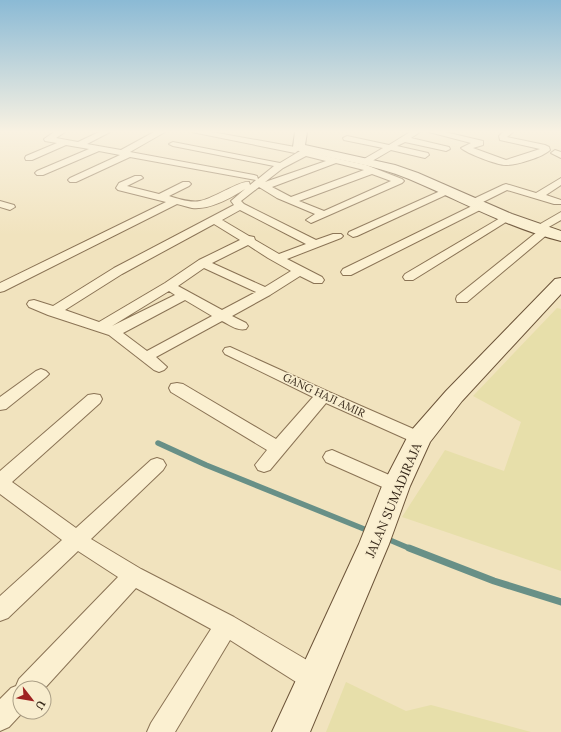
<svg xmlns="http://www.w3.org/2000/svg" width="561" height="732" font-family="Lora,serif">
	<rect width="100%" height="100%" fill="#f1e3be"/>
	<g fill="#e7dfaa">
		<path d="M557,308l4,1v262l-159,-54 43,-67 59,21 17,-49 -48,-26z"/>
		<path d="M346,682l60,29 25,-6 100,27h-205z"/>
	</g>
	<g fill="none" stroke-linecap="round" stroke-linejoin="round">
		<g stroke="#689087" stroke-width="5.5">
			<path d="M158,443l48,22 163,66"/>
			<path d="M385,538l26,11"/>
		</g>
		<path stroke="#689087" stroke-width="7" d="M409,548l85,33 67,21"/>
		<defs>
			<g id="street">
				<path d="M54,132h11l-9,6 22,4 21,-10h11l-23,12 34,6 33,-18h11l-35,20 124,23 3,1 1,3 16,-13 -101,-20 -4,-2 4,-2 107,21 20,-12 11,-4 4,3 -3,3 54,12 36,14 2,2 -2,2 -91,40 -5,-3 9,-6 -38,-16 -18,-11 -18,14 3,3 72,36 17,-6h8l2,2 -2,2 -54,21 35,18 2,3 -2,3h-8l-14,-7 -30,19 -38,21 14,7 2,3 -2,3c-9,2 -16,-4 -24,-8l-66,36 11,10 -3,3 -5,2 -5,-2 -45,-35 -61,-20 -19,-8 -2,-3 2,-3 5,-1 19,6 61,-38 120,-63 -3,-4 14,-12c-14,9 -35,21 -53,19 -5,-1 -10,-3 -15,-4l-173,87 -4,1v-9l166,-81 -48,-12 -2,-2 3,-5 16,-7h6l2,2 -16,8 32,8 24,-12h6l2,2 -2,2 -20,10c10,3 21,7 31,5 13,-2 41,-21 49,-19l1,3 6,-5 -126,-23 -54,25h-6l-2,-2 2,-2 50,-23 -21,-4 -56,24h-6l-2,-2 2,-2 52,-22 -23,-4 -34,15h-6l-1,-2 1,-2 31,-13 -12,-2 -1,-2zM306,156l20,5 -61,21 18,-14zM336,163l28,7 -73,27 -19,-10zM372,174l19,7 -67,30 -25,-10zM240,210l66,34 -27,10 -24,-14 -1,-3 -5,-1 -27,-16zM214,224l26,16 -41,20 -34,23 -66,39 -34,-12 57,-36zM248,245l20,13 23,13 -26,16 -53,-24zM204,268l52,24 -34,18 -44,-24zM169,291l6,4 -63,31zM185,300l27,16 -65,35 -24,-18z"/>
				<path d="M192,132h20l83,15 4,3 -4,3z"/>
				<path d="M410,132h10l-9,6 38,9 1,2 -4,2 -41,-9 -8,4 31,7 1,2 -4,3 -34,-8 -24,14 -3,-1 -1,-2 1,-2 19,-11 -39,-8 -1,-2 4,-2 42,9z"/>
				<path d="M429,132h16l38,9v4l-10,3 33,12 34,-11 -40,-9 -1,-4 4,-4h10l-6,5 38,8 4,2 1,3c-7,7 -33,15 -43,15 -8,1 -41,-12 -46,-17l10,-5z"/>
				<path d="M555,150l6,2v6l-10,-5z"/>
				<path d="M561,178v7l-15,10 15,5v4h-7l-47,-14 -26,13 4,3 -1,2 -133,67h-8l-2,-3 2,-3 129,-63 -4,-3 1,-2 34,-16 3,-1 30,9z"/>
				<path d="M447,188l3,1 2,2 -2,2 -93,43 -4,1 -5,-3 1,-2z"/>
				<path d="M0,201l14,4 1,2 -5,3 -10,-3z"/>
				<path d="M561,212v8l-14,8 3,3 -1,2 -82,69h-10l-1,-3 1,-3 80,-64 -3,-3 1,-2z"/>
				<path d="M507,214l5,3 -1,2 -98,61h-8l-2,-3 2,-3z"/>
				<path d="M230,347l99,45 96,42 3,4 -3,4 -6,2 -6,-2 -87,-39 -56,67 -6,2 -6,-2 -3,-5 12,-15 -96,-58 -2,-4 2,-4 6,-1 6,1 93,55 37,-42 -88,-43 -2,-3 2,-3z"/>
				<path d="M41,369l5,2 3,3 -3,3 -40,32 -6,1v-13l36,-26z"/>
				<path d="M94,394l6,1 2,4 -2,4 -88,79 64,46 75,-68 6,-2 6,2 3,5 -3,5 -72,69 50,30 93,48 88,52 3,9 -3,9 -9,3 -9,-3 -74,-47 -55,92h-28l4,-9 60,-94 -75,-41 -92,101 -24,-1v24h3l-14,15 -9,4v-32l11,-11 5,-2 3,-7 99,-102 -40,-26 -70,67 -8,3v-25l62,-56 -62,-46v-23l88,-76z"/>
				<path d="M332,450l71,31 2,5 -2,5 -7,2 -70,-31 -3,-5 3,-5z"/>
			</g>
			<g id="secondary">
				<path d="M295,132h12l-2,13 90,20 23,8 94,41 49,17v10c-53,-13 -102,-41 -152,-62 -36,-15 -76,-20 -114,-29l-2,-3z"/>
				<path d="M561,278v16l-99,107 -32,41 -20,44 -21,58 -79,188h-38l87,-188 23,-58 28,-54 36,-41 109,-112z"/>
			</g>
		</defs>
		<use href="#street" stroke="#8a7355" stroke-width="2"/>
		<use href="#secondary" stroke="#6c5439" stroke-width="2"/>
		<use href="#street" fill="#fbf0d1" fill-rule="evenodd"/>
		<use href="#secondary" fill="#fbf0d1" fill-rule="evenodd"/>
	</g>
	<linearGradient id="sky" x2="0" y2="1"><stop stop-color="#8bbad5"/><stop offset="0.56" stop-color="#f9f2e2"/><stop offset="1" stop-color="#f9f2e2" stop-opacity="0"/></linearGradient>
	<rect width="561" height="235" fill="url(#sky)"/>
	<g text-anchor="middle" stroke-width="3" stroke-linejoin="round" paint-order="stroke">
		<g font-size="11" fill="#382a1b" stroke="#f8edce">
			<text transform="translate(324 395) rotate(25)" y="4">GANG HAJI AMIR</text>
		</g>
		<g font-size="13" fill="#382a1b" stroke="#f8edce">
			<text transform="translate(393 500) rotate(-67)" y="5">JALAN SUMADIRAJA</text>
		</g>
	</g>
	<g transform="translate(32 700) rotate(121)"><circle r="19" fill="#f8edce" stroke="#ab9f86"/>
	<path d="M0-3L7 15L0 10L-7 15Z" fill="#9e2321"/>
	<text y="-6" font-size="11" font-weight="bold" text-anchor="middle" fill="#382a1b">U</text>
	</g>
</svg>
